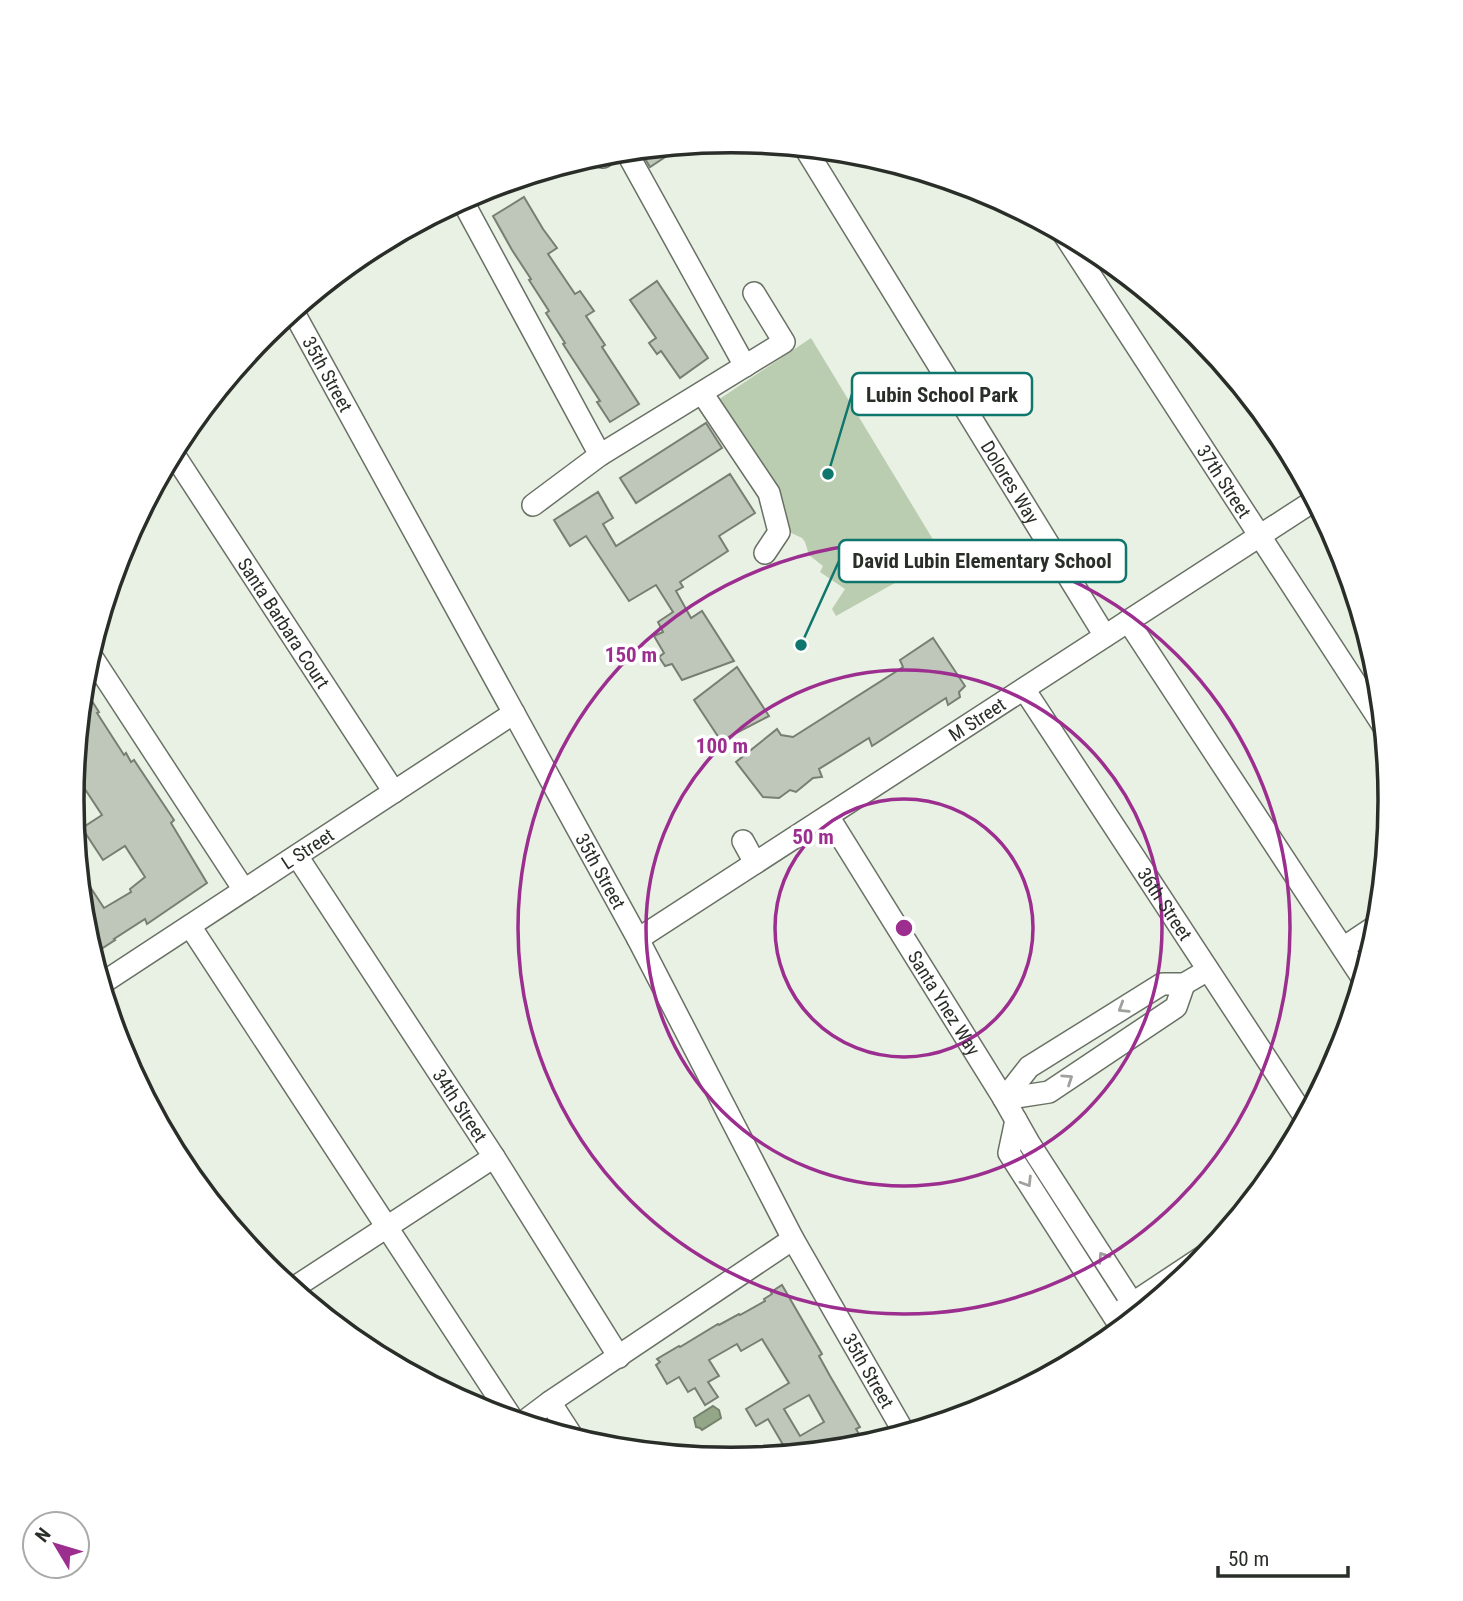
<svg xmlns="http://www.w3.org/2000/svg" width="1463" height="1601" font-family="'Roboto Condensed',sans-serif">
	<rect width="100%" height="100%" fill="#e8f1e3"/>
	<path fill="#bbcdb0" d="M811,338l132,218 -107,60 -4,-7 13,-20 -25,-17 3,-6 -14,-11 -4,-13 -3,-4 -17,-8 -70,-128z"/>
	<path fill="#94a688" stroke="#74826b" stroke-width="2" d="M713,1406l6,4 2,8 -19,12 -2,-2 -4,-1 -2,-9z"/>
	<g fill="#bfc7ba" stroke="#777e72" stroke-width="2" fill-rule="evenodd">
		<path d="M682,146l-32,21 -10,-17 32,-3z"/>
		<path d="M524,197l19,32 14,19 -9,6 27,40 5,-3 14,20 -8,5 19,29 -3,2 37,57 -29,18 -13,-20 3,-1 -37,-57 2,-1 -19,-30 3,-2 -20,-31 2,-1 -19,-29 -19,-34z"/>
		<path d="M657,281l51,77 -28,20 -19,-27 -4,3 -8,-11 7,-5 -26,-38z"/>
		<path d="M706,423l16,25 -86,55 -16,-25z"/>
		<path d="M730,474l25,39 -36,23 9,15 -48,31 3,5 -7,4 15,27 11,-7 32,50 -52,19 -10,-16 -7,2 -6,-9 5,-4 -10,-17 9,-4 -5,-10 15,-10 -17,-27 -27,16 -43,-65 -16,10 -16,-26 44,-28 15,26 -10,6 13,22z"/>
		<path d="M933,638l32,48 -6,6 1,5 -12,8 -2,-7 -74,48 -3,-8 -50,31 3,8 -9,1 -17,14 -6,-2 -11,8 -16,-1 -27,-35 41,-33 4,6 12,2 110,-70 -3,-7z"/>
		<path d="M737,667l32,49 -48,25 -27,-41z"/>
		<path d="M83,687l16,25 -2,1 27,42 2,-2 5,9 3,-2 40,60 -3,3 36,60 -60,41 -2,-5 -31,20 1,1 -23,15 -8,-26 -5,-59 25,38 27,-16 -1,-3 15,-12 -20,-31 -22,14 -21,-32 20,-13 -25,-38 6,-4 -8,-11z"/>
		<path d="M782,1285l40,69 -3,2 11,20 30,51 -4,2 10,17 -28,4 -3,-6 -15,8 -31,3 -21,-36 -12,7 -10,-17 43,-26 -27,-44 -21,12 -4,-7 -28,16 10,16 -11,6 10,15 -13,8 -10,-17 -7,4 -9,-15 -12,7 -11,-19 4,-3 -3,-3 22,-13 1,1 38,-23 1,1 20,-11 1,1 25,-14 -1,-2 8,-5 -1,-2zM809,1395l15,27 -24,14 -16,-27z"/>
	</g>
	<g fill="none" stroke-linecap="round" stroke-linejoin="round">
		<defs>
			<g id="minor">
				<path id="s1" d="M805,148l300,488"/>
				<path d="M626,151l119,215"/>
				<path d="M603,157l6,-4"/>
				<path d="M462,200l138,255"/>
				<path id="s2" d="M1063,233l321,494"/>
				<path id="s3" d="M293,311l345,628 155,300 112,195"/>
				<path d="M702,393l67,100 10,39 -14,21"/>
				<path id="s4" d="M173,453l221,339"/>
				<path d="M533,505l67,-50 184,-113 -30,-49"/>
				<path d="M1128,621l235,358"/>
				<path d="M90,654l154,236"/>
				<path id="s5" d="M1024,689l282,430"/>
				<path id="s6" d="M828,816l176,283 25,44 111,172"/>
				<path d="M743,841l12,22"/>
				<path id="s7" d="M297,856l197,301 125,200"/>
				<path d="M190,926l323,494"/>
				<path id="s8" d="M638,939l677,-439"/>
				<path d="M1343,948l36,-24"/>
				<path id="s9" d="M101,984l413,-271"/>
				<path d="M1004,1099l25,-32 133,-83h22l24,-14"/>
				<path d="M1004,1099l45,-7 127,-85 8,-23"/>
				<path d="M1016,1120l-7,33 113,176"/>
				<path d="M292,1289l202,-132"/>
				<path d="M1121,1311l89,-59"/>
				<path d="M550,1402l24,37"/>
				<path d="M522,1423l28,-21 243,-163"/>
			</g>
		</defs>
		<use href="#minor" stroke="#697165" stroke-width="24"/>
		<use href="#minor" stroke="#fff" stroke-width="21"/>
	</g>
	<defs><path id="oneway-chevron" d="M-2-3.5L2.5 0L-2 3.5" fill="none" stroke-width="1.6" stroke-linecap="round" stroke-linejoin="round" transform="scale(1.75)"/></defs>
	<g stroke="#9fa19e">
		<use href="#oneway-chevron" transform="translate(1123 1008) rotate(148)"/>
		<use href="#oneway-chevron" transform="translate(1068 1079) rotate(-34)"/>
		<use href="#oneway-chevron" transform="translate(1027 1182) rotate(58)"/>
		<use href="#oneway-chevron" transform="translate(1103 1257) rotate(-123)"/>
	</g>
	<g fill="none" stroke="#9b2e8f" stroke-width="3.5">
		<circle cx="904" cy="928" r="129"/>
		<circle cx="904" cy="928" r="258"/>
		<circle cx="904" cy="928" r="386"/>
	</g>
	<g text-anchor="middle" stroke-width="7" stroke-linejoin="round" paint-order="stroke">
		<g font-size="19" fill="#2a2e28" stroke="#fff">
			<text dy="7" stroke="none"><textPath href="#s3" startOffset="72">35th Street</textPath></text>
			<text dy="7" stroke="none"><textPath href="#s2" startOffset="296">37th Street</textPath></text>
			<text dy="7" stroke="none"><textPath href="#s1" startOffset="392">Dolores Way</textPath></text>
			<text dy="7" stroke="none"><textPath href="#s4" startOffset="203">Santa Barbara Court</textPath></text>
			<text dy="7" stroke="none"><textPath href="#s8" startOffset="404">M Street</textPath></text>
			<text dy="7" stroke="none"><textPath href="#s9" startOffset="247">L Street</textPath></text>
			<text dy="7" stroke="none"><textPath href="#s3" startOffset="639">35th Street</textPath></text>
			<text dy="7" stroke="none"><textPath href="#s5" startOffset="257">36th Street</textPath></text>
			<text dy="7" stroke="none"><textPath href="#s6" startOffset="220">Santa Ynez Way</textPath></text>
			<text dy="7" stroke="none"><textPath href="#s7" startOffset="298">34th Street</textPath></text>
			<text dy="7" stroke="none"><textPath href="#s3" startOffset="1206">35th Street</textPath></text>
		</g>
	</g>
	<path d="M0 0H1463V1601H0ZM84 800a647 647 0 1 1 1294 0a647 647 0 1 1-1294 0Z" fill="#fff" fill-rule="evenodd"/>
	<path fill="none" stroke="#2a2e28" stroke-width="3.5" d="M84 800a647 647 0 1 1 1294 0a647 647 0 1 1-1294 0Z"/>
	<circle cx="904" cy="928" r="10" fill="#9b2e8f" stroke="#fff" stroke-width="3.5"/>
	<g font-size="21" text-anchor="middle" font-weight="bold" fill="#9b2e8f" stroke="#fff" stroke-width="7" stroke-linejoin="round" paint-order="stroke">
		<text x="631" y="662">150 m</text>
		<text x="722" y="753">100 m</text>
		<text x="813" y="844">50 m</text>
	</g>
	<path fill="none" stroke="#0f766e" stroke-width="2.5" d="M828 474L852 394M801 645L839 561"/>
	<g fill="#0f766e" stroke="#fff" stroke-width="2.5">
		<circle cx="828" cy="474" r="7"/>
		<circle cx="801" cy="645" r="7"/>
	</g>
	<g fill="#fff" stroke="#0f766e" stroke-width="2.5">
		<rect x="852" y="373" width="180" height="42" rx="7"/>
		<rect x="839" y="540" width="287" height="42" rx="7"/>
	</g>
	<g font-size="21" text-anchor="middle" font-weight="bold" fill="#2a2e28">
		<text x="942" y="402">Lubin School Park</text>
		<text x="982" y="568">David Lubin Elementary School</text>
	</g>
	<g transform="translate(56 1545) rotate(308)"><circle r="33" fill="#ffffff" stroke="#aaaba9" stroke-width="2"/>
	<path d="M0-5L12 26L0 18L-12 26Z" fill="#9b2e8f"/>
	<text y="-10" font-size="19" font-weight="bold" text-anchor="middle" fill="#2a2e28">N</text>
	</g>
	<path d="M1218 1566v10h130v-10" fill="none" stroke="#2a2e28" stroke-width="3.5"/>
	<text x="1228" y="1566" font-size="21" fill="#2a2e28" stroke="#ffffff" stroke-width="5" paint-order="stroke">50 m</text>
</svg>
